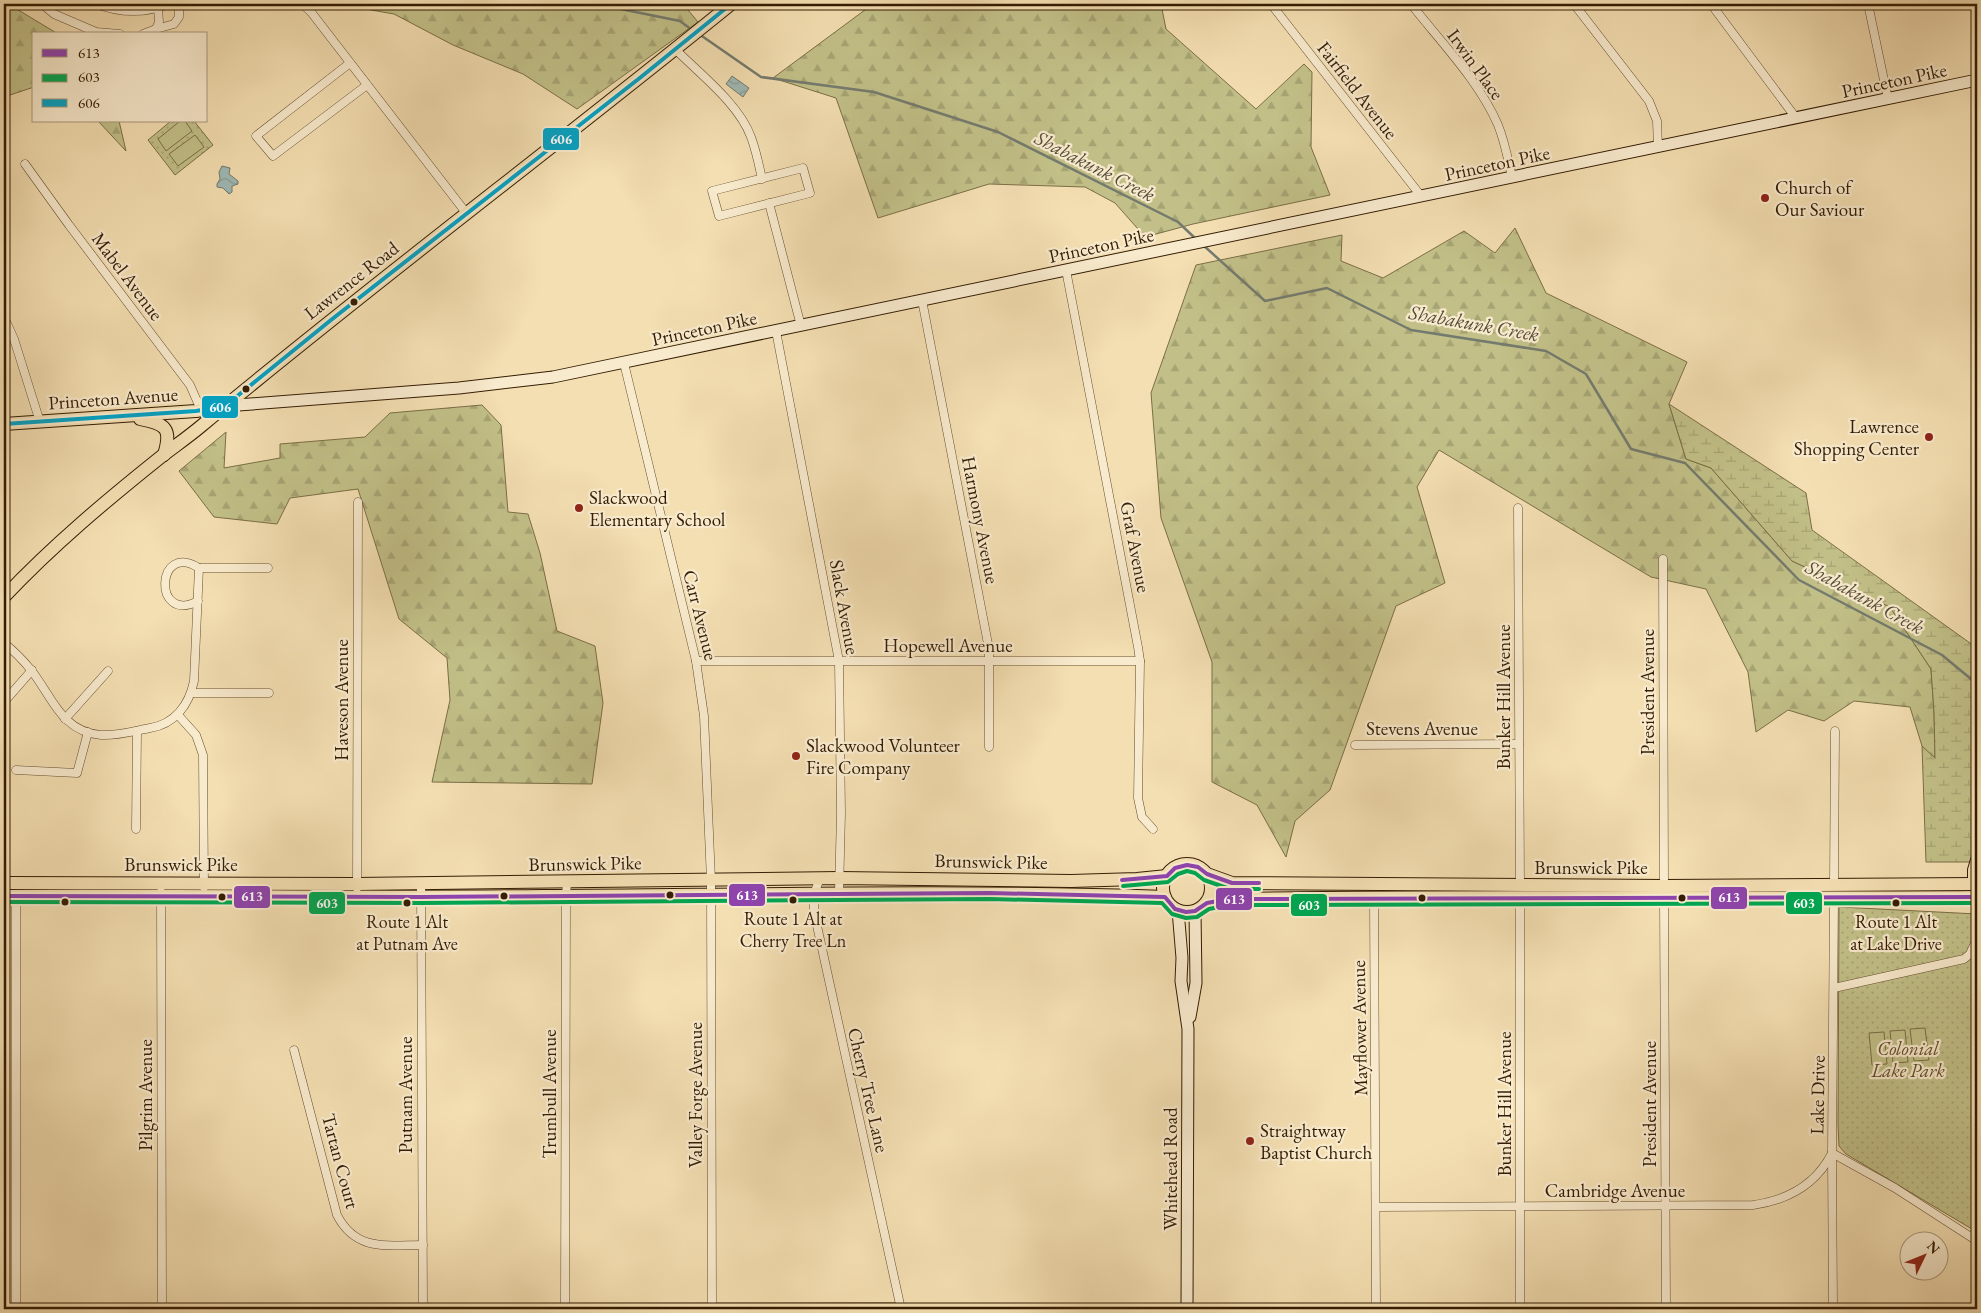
<svg xmlns="http://www.w3.org/2000/svg" width="1981" height="1313" font-family="'EB Garamond',serif">
	<defs>
		<pattern id="grass-dots" width="8" height="8" patternUnits="userSpaceOnUse" patternTransform="scale(1.25)"><rect width="8" height="8" fill="#c2c088"/><path d="M2 2h.1M6 6h.1" fill="none" stroke="#a7a474" stroke-width="1.8" stroke-linecap="round"/></pattern>
		<pattern id="forest-firs" width="22" height="20" patternUnits="userSpaceOnUse" patternTransform="scale(1.25)"><rect width="22" height="20" fill="#c2c088"/><path d="M5 1l3.5 6h-7zM16 11l3.5 6h-7z" fill="#a7a474"/></pattern>
		<pattern id="wetland-marsh" width="20" height="14" patternUnits="userSpaceOnUse" patternTransform="scale(1.25)"><rect width="20" height="14" fill="#c2c088"/><path d="M1 5h8M5 5V1M11 12h8M15 12V8" fill="none" stroke="#a7a474"/></pattern>
		<pattern id="water-waves" width="16" height="10" patternUnits="userSpaceOnUse" patternTransform="scale(1.25)"><rect width="16" height="10" fill="#9fbab6"/><path d="M0 5q4-4 8 0t8 0" fill="none" stroke="#8a9f9b"/></pattern>
	</defs>
	<rect width="100%" height="100%" fill="#f4dfb2"/>
	<filter id="stains"><feTurbulence type="fractalNoise" baseFrequency=".004" numOctaves="4"/><feColorMatrix values="0 0 0 0 .2 0 0 0 0 .09 0 0 0 0 .02 0 0 0 .5 -.17"/></filter>
	<radialGradient id="worn" r=".72"><stop offset=".6" stop-color="#630" stop-opacity="0"/><stop offset="1" stop-color="#630" stop-opacity=".3"/></radialGradient>
	<g fill="url(#grass-dots)" stroke="#7b6e46">
		<path d="M171,121h23l19,24 -38,30 -27,-35z"/>
		<path d="M1839,907l138,7v318l-131,-78 -7,-8 -1,-22z"/>
	</g>
	<g fill="url(#forest-firs)" stroke="#7b6e46">
		<path d="M4,4h8l3,4 43,26h-24v53l-30,10z"/>
		<path d="M337,4h346l15,18 -121,87 -54,-35 -70,-29 -59,-31z"/>
		<path d="M873,4h288l5,25 90,80 48,-45 8,8 -1,75 19,48 -137,29 -48,13 -30,-34 -30,-16 -96,-3 -111,34 -42,-120 -63,-20z"/>
		<path d="M98,121h21l7,30z"/>
		<path d="M1515,228l31,65 141,69 -18,42 17,55 25,9 81,93 98,46 41,62 3,43 1,47 -13,-13 -12,-39 -56,-6 -30,20 -36,-11 -32,22 -8,-60 -42,-83 -55,-12 -212,-127 -22,37 28,96 -49,23 -66,184 -35,31 -9,36 -29,-52 -45,-23v-120l-51,-144 -10,-125 45,-128 146,-30 -1,26 42,17 81,-47 31,22z"/>
		<path d="M482,405l19,20 7,87 20,2 12,39 17,78 38,15 8,57 -11,81 -160,-2 18,-82 -3,-42 -48,-39 -41,-130 -68,9 -13,26 -63,-7 -35,-46 47,-39 -2,36 56,-10v-14l85,-7 25,-24z"/>
	</g>
	<path fill="url(#wetland-marsh)" stroke="#7b6e46" d="M1669,404l137,89 6,37 165,118v214h-51l-4,-116 13,12 -1,-46 -3,-43 -41,-62 -98,-46 -81,-93 -25,-9z"/>
	<g fill="#c2c088" stroke="#7b6e46">
		<path d="M180,121h5l7,10 -26,20 -8,-12z"/>
		<path d="M195,135l9,12 -26,19 -9,-12z"/>
		<path d="M1925,1028l4,32 -15,1 -4,-32z"/>
		<path d="M1905,1030l3,32 -15,1 -3,-32z"/>
		<path d="M1884,1032l3,32 -15,1 -3,-32z"/>
	</g>
	<g fill="url(#water-waves)" stroke="#747b6e">
		<path d="M732,76l17,12 -6,9 -17,-13z"/>
		<path d="M222,166l8,2 -1,6 9,7v3l-6,2v6l-3,2 -6,-6 -6,-1v-3l3,-5 -1,-7z"/>
	</g>
	<g fill="none" stroke-linecap="round" stroke-linejoin="round">
		<g stroke="#747b6e" stroke-width="2.5">
			<path d="M596,4l84,17 12,9"/>
			<path d="M699,34l62,43 113,15 124,40 180,90 19,18"/>
			<path d="M1203,245l62,56 62,-13 84,42 135,21 40,23 45,75 54,14 114,117 143,75 35,29"/>
		</g>
		<defs>
			<g id="street">
				<path d="M42,4l12,10 42,18 24,2"/>
				<path d="M96,4c24,9 48,10 72,0"/>
				<path d="M302,4l9,8 156,202"/>
				<path d="M1271,4l150,192"/>
				<path d="M1411,4c29,37 68,77 87,121 7,17 10,35 14,52"/>
				<path d="M1574,4l75,97 8,20 1,26"/>
				<path d="M1711,4l85,114"/>
				<path d="M1868,4l20,95"/>
				<path d="M156,29l18,-5 5,-7v-13"/>
				<path d="M143,34l13,-5 3,-7 -1,-14"/>
				<path d="M675,49c25,25 64,55 76,88 5,13 8,28 11,42"/>
				<path d="M350,63l-94,73 17,20 94,-71"/>
				<path d="M25,164l44,61 121,160 11,25"/>
				<path d="M803,168l7,25 -91,23 -7,-25z"/>
				<path d="M769,203l32,123"/>
				<path d="M1066,270l72,377 2,14 -2,137 4,19 11,12"/>
				<path d="M922,300l67,349v98"/>
				<path d="M4,317l10,22 26,83"/>
				<path d="M776,331l63,330 2,152 -2,80"/>
				<path d="M624,363l72,298 8,55 7,164 1,429"/>
				<path d="M1518,508l2,377"/>
				<path d="M1663,559l1,327"/>
				<path d="M199,568h69"/>
				<path d="M198,601c-46,24 -42,-61 1,-33"/>
				<path d="M4,643c10,8 19,17 27,27 21,26 30,62 70,65 16,1 33,-4 49,-7 25,-4 39,-23 44,-47l5,-113"/>
				<path d="M696,661h444"/>
				<path d="M192,693h77"/>
				<path d="M4,702l28,-32"/>
				<path d="M178,715l18,20 7,20 1,132"/>
				<path d="M65,719l43,-48"/>
				<path d="M1355,745l164,-1"/>
				<path d="M16,770l61,3 11,-41"/>
				<path d="M136,829l1,-98"/>
				<path d="M820,878l-6,16v18l87,397"/>
				<path d="M421,884l2,423"/>
				<path d="M1834,884l1,-153"/>
				<path d="M357,888l1,-386"/>
				<path d="M161,892l1,416"/>
				<path d="M1374,897l2,412"/>
				<path d="M1834,897l-2,256 63,35 82,53"/>
				<path d="M1520,898v411"/>
				<path d="M1664,898l2,411"/>
				<path d="M1834,988l130,-29 6,-5 6,-13v-47"/>
				<path d="M294,1050l43,165c19,37 50,30 86,30"/>
				<path d="M1832,1155l1,154"/>
				<path d="M1377,1207l376,-2c35,-5 63,-20 79,-52"/>
				<path d="M565,1307l1,-411 1,-14"/>
				<path d="M16,1308l884,-1"/>
				<path d="M4,1309h3"/>
				<path d="M16,1309v-415"/>
			</g>
			<g id="secondary">
				<path d="M225,406l234,-18 94,-11 1424,-297"/>
				<path d="M1178,910l4,48 -1,23 7,48 -1,280"/>
				<path d="M1190,1017l6,-34 -1,-72"/>
			</g>
			<g id="primary">
				<path d="M140,419c26,5 32,9 24,36"/>
				<path d="M4,424l192,-13 27,-5"/>
				<path d="M4,597c49,-52 103,-97 158,-141 13,-10 26,-19 38,-29 174,-145 355,-280 531,-423"/>
				<circle cx="1187" cy="888" r="24"/>
				<path d="M1207,874l25,9 432,3 313,-2"/>
				<path d="M4,883l353,1 482,-6 232,3 66,-2 30,-3"/>
				<path d="M1974,884v-14l3,-10"/>
				<path d="M4,896c179,-1 358,2 537,0 208,-1 416,-6 624,1"/>
				<path d="M1207,903l21,-4c249,-4 499,0 749,-2"/>
			</g>
		</defs>
		<use href="#street" stroke="#644d2f" stroke-width="9"/>
		<use href="#secondary" stroke="#341c03" stroke-width="13"/>
		<use href="#primary" stroke="#341c03" stroke-width="14"/>
		<use href="#street" stroke="#f8eacd" stroke-width="8"/>
		<use href="#secondary" stroke="#f8eacd" stroke-width="11"/>
		<use href="#primary" stroke="#f4dfb2" stroke-width="12"/>
		<defs>
			<g id="bus-1">
				<path d="M1122,880l45,-4 8,-8 12,-3 11,2 9,7 25,9h27"/>
				<path d="M4,896l416,1 569,-4 176,4 10,12 11,3 9,-1 12,-8 21,-4 749,-2"/>
			</g>
			<g id="bus-2">
				<path d="M1123,886l45,-4 10,-8 9,-3 8,2 9,7 26,9h29"/>
				<path d="M4,902l416,1 569,-4 173,4 10,11 14,4 11,-1 12,-8 20,-4 748,-2"/>
			</g>
			<path id="bus-3" d="M4,424l192,-13 29,-5 106,-86 310,-243 90,-73"/>
		</defs>
		<use href="#bus-1" stroke="#f8eacd" stroke-width="8"/>
		<use href="#bus-2" stroke="#f8eacd" stroke-width="8"/>
		<use href="#bus-3" stroke="#f8eacd" stroke-width="8"/>
		<use href="#bus-1" stroke="#8e44ad" stroke-width="4"/>
		<use href="#bus-2" stroke="#00a651" stroke-width="4"/>
		<use href="#bus-3" stroke="#03a2c4" stroke-width="4"/>
	</g>
	<g fill="#8f2418" stroke="#f8eacd" stroke-width="2">
		<circle cx="1765" cy="198" r="5"/>
		<circle cx="1929" cy="437" r="5"/>
		<circle cx="579" cy="508" r="5"/>
		<circle cx="796" cy="756" r="5"/>
		<circle cx="1250" cy="1141" r="5"/>
	</g>
	<g fill="#341c03" stroke="#f8eacd" stroke-width="2">
		<circle cx="354" cy="302" r="4.5"/>
		<circle cx="246" cy="389" r="4.5"/>
		<circle cx="670" cy="895" r="4.5"/>
		<circle cx="504" cy="896" r="4.5"/>
		<circle cx="222" cy="897" r="4.5"/>
		<circle cx="1422" cy="898" r="4.5"/>
		<circle cx="1682" cy="898" r="4.5"/>
		<circle cx="793" cy="900" r="4.5"/>
		<circle cx="65" cy="902" r="4.5"/>
		<circle cx="407" cy="903" r="4.5"/>
		<circle cx="1896" cy="903" r="4.5"/>
	</g>
	<g text-anchor="middle" stroke-width="4.5" stroke-linejoin="round" paint-order="stroke">
		<g font-size="18" fill="#341c03" stroke="#f8eacd">
			<text x="793" y="925">Route 1 Alt at<tspan x="793" dy="22">Cherry Tree Ln</tspan></text>
			<text x="407" y="928">Route 1 Alt<tspan x="407" dy="22">at Putnam Ave</tspan></text>
			<text x="1896" y="928">Route 1 Alt<tspan x="1896" dy="22">at Lake Drive</tspan></text>
		</g>
		<g font-size="19" fill="#341c03" stroke="#f8eacd">
			<text transform="translate(1476 64) rotate(54)" y="7">Irwin Place</text>
			<text transform="translate(1894 80) rotate(-12)" y="7">Princeton Pike</text>
			<text transform="translate(1358 90) rotate(52)" y="7">Fairfield Avenue</text>
			<text transform="translate(1497 163) rotate(-12)" y="7">Princeton Pike</text>
			<text transform="translate(1101 245) rotate(-12)" y="7">Princeton Pike</text>
			<text transform="translate(128 276) rotate(53)" y="7">Mabel Avenue</text>
			<text transform="translate(351 280) rotate(-38)" y="7">Lawrence Road</text>
			<text transform="translate(704 328) rotate(-12)" y="7">Princeton Pike</text>
			<text transform="translate(113 398) rotate(-4)" y="7">Princeton Avenue</text>
			<text transform="translate(981 520) rotate(79)" y="7">Harmony Avenue</text>
			<text transform="translate(1136 547) rotate(79)" y="7">Graf Avenue</text>
			<text transform="translate(845 607) rotate(80)" y="7">Slack Avenue</text>
			<text transform="translate(701 615) rotate(76)" y="7">Carr Avenue</text>
			<text x="948" y="652">Hopewell Avenue</text>
			<text transform="translate(1647 692) rotate(-90)" y="7">President Avenue</text>
			<text transform="translate(1503 697) rotate(-90)" y="7">Bunker Hill Avenue</text>
			<text transform="translate(341 700) rotate(-90)" y="7">Haveson Avenue</text>
			<text x="1422" y="735">Stevens Avenue</text>
			<text transform="translate(991 861) rotate(1)" y="7">Brunswick Pike</text>
			<text transform="translate(585 863) rotate(-1)" y="7">Brunswick Pike</text>
			<text x="181" y="871">Brunswick Pike</text>
			<text x="1591" y="874">Brunswick Pike</text>
			<text transform="translate(1359 1028) rotate(-91)" y="7">Mayflower Avenue</text>
			<text transform="translate(869 1090) rotate(77)" y="7">Cherry Tree Lane</text>
			<text transform="translate(549 1094) rotate(-90)" y="7">Trumbull Avenue</text>
			<text transform="translate(145 1095) rotate(-90)" y="7">Pilgrim Avenue</text>
			<text transform="translate(405 1095) rotate(-90)" y="7">Putnam Avenue</text>
			<text transform="translate(695 1095) rotate(-90)" y="7">Valley Forge Avenue</text>
			<text transform="translate(1817 1095) rotate(-89)" y="7">Lake Drive</text>
			<text transform="translate(1504 1104) rotate(-90)" y="7">Bunker Hill Avenue</text>
			<text transform="translate(1649 1104) rotate(-90)" y="7">President Avenue</text>
			<text transform="translate(341 1161) rotate(75)" y="7">Tartan Court</text>
			<text transform="translate(1170 1169) rotate(-90)" y="7">Whitehead Road</text>
			<text x="1615" y="1197">Cambridge Avenue</text>
		</g>
		<g font-size="19" fill="#341c03" stroke="#f8eacd" text-anchor="start">
			<text x="1775" y="194">Church of<tspan x="1775" dy="22">Our Saviour</tspan></text>
			<text x="1919" y="433" text-anchor="end">Lawrence<tspan x="1919" dy="22">Shopping Center</tspan></text>
			<text x="589" y="504">Slackwood<tspan x="589" dy="22">Elementary School</tspan></text>
			<text x="806" y="752">Slackwood Volunteer<tspan x="806" dy="22">Fire Company</tspan></text>
			<text x="1260" y="1137">Straightway<tspan x="1260" dy="22">Baptist Church</tspan></text>
		</g>
		<g font-size="19" font-style="italic" fill="#5f4d2b" stroke="#f8eacd">
			<text x="1908" y="1055">Colonial<tspan x="1908" dy="22">Lake Park</tspan></text>
		</g>
		<g font-size="20" font-style="italic" fill="#544b39" stroke="#f8eacd">
			<text transform="translate(1095 166) rotate(27)" y="7">Shabakunk Creek</text>
			<text transform="translate(1474 323) rotate(10)" y="7">Shabakunk Creek</text>
			<text transform="translate(1865 597) rotate(29)" y="7">Shabakunk Creek</text>
		</g>
	</g>
	<g stroke="#f8eacd" stroke-width="2">
		<rect x="542" y="127" width="38" height="24" rx="5" fill="#03a2c4"/>
		<rect x="201" y="395" width="38" height="24" rx="5" fill="#03a2c4"/>
		<rect x="728" y="883" width="38" height="24" rx="5" fill="#8e44ad"/>
		<rect x="233" y="885" width="38" height="24" rx="5" fill="#8e44ad"/>
		<rect x="1710" y="886" width="38" height="24" rx="5" fill="#8e44ad"/>
		<rect x="1215" y="887" width="38" height="24" rx="5" fill="#8e44ad"/>
		<rect x="308" y="891" width="38" height="24" rx="5" fill="#00a651"/>
		<rect x="1785" y="891" width="38" height="24" rx="5" fill="#00a651"/>
		<rect x="1290" y="893" width="38" height="24" rx="5" fill="#00a651"/>
	</g>
	<g font-size="14" text-anchor="middle" font-weight="bold" fill="#fff">
		<text x="561" y="144">606</text>
		<text x="220" y="412">606</text>
		<text x="747" y="900">613</text>
		<text x="252" y="901">613</text>
		<text x="1729" y="902">613</text>
		<text x="1234" y="904">613</text>
		<text x="327" y="908">603</text>
		<text x="1804" y="908">603</text>
		<text x="1309" y="910">603</text>
	</g>
	<rect width="1981" height="1313" fill="none" stroke="#f4dfb2" stroke-width="20"/>
	<rect x="5" y="5" width="1971" height="1303" fill="none" stroke="#341c03" stroke-width="2.5"/>
	<rect x="10" y="10" width="1961" height="1293" fill="none" stroke="#341c03"/>
	<rect x="32" y="32" width="175" height="90" fill="#f8eacd" stroke="#aa987c"/>
	<rect x="42" y="49" width="25" height="8" fill="#8e44ad" stroke="#aa987c"/>
	<text x="78" y="58" font-size="15" fill="#341c03">613</text>
	<rect x="42" y="74" width="25" height="8" fill="#00a651" stroke="#aa987c"/>
	<text x="78" y="82" font-size="15" fill="#341c03">603</text>
	<rect x="42" y="99" width="25" height="8" fill="#03a2c4" stroke="#aa987c"/>
	<text x="78" y="108" font-size="15" fill="#341c03">606</text>
	<g transform="translate(1924 1256) rotate(47)"><circle r="24" fill="#f8eacd" stroke="#aa987c"/>
	<path d="M0-4L9 19L0 12L-9 19Z" fill="#8f2418"/>
	<text y="-8" font-size="14" font-weight="bold" text-anchor="middle" fill="#341c03">N</text>
	</g>
	<rect width="100%" height="100%" filter="url(#stains)"/>
	<rect width="100%" height="100%" fill="url(#worn)"/>
</svg>
